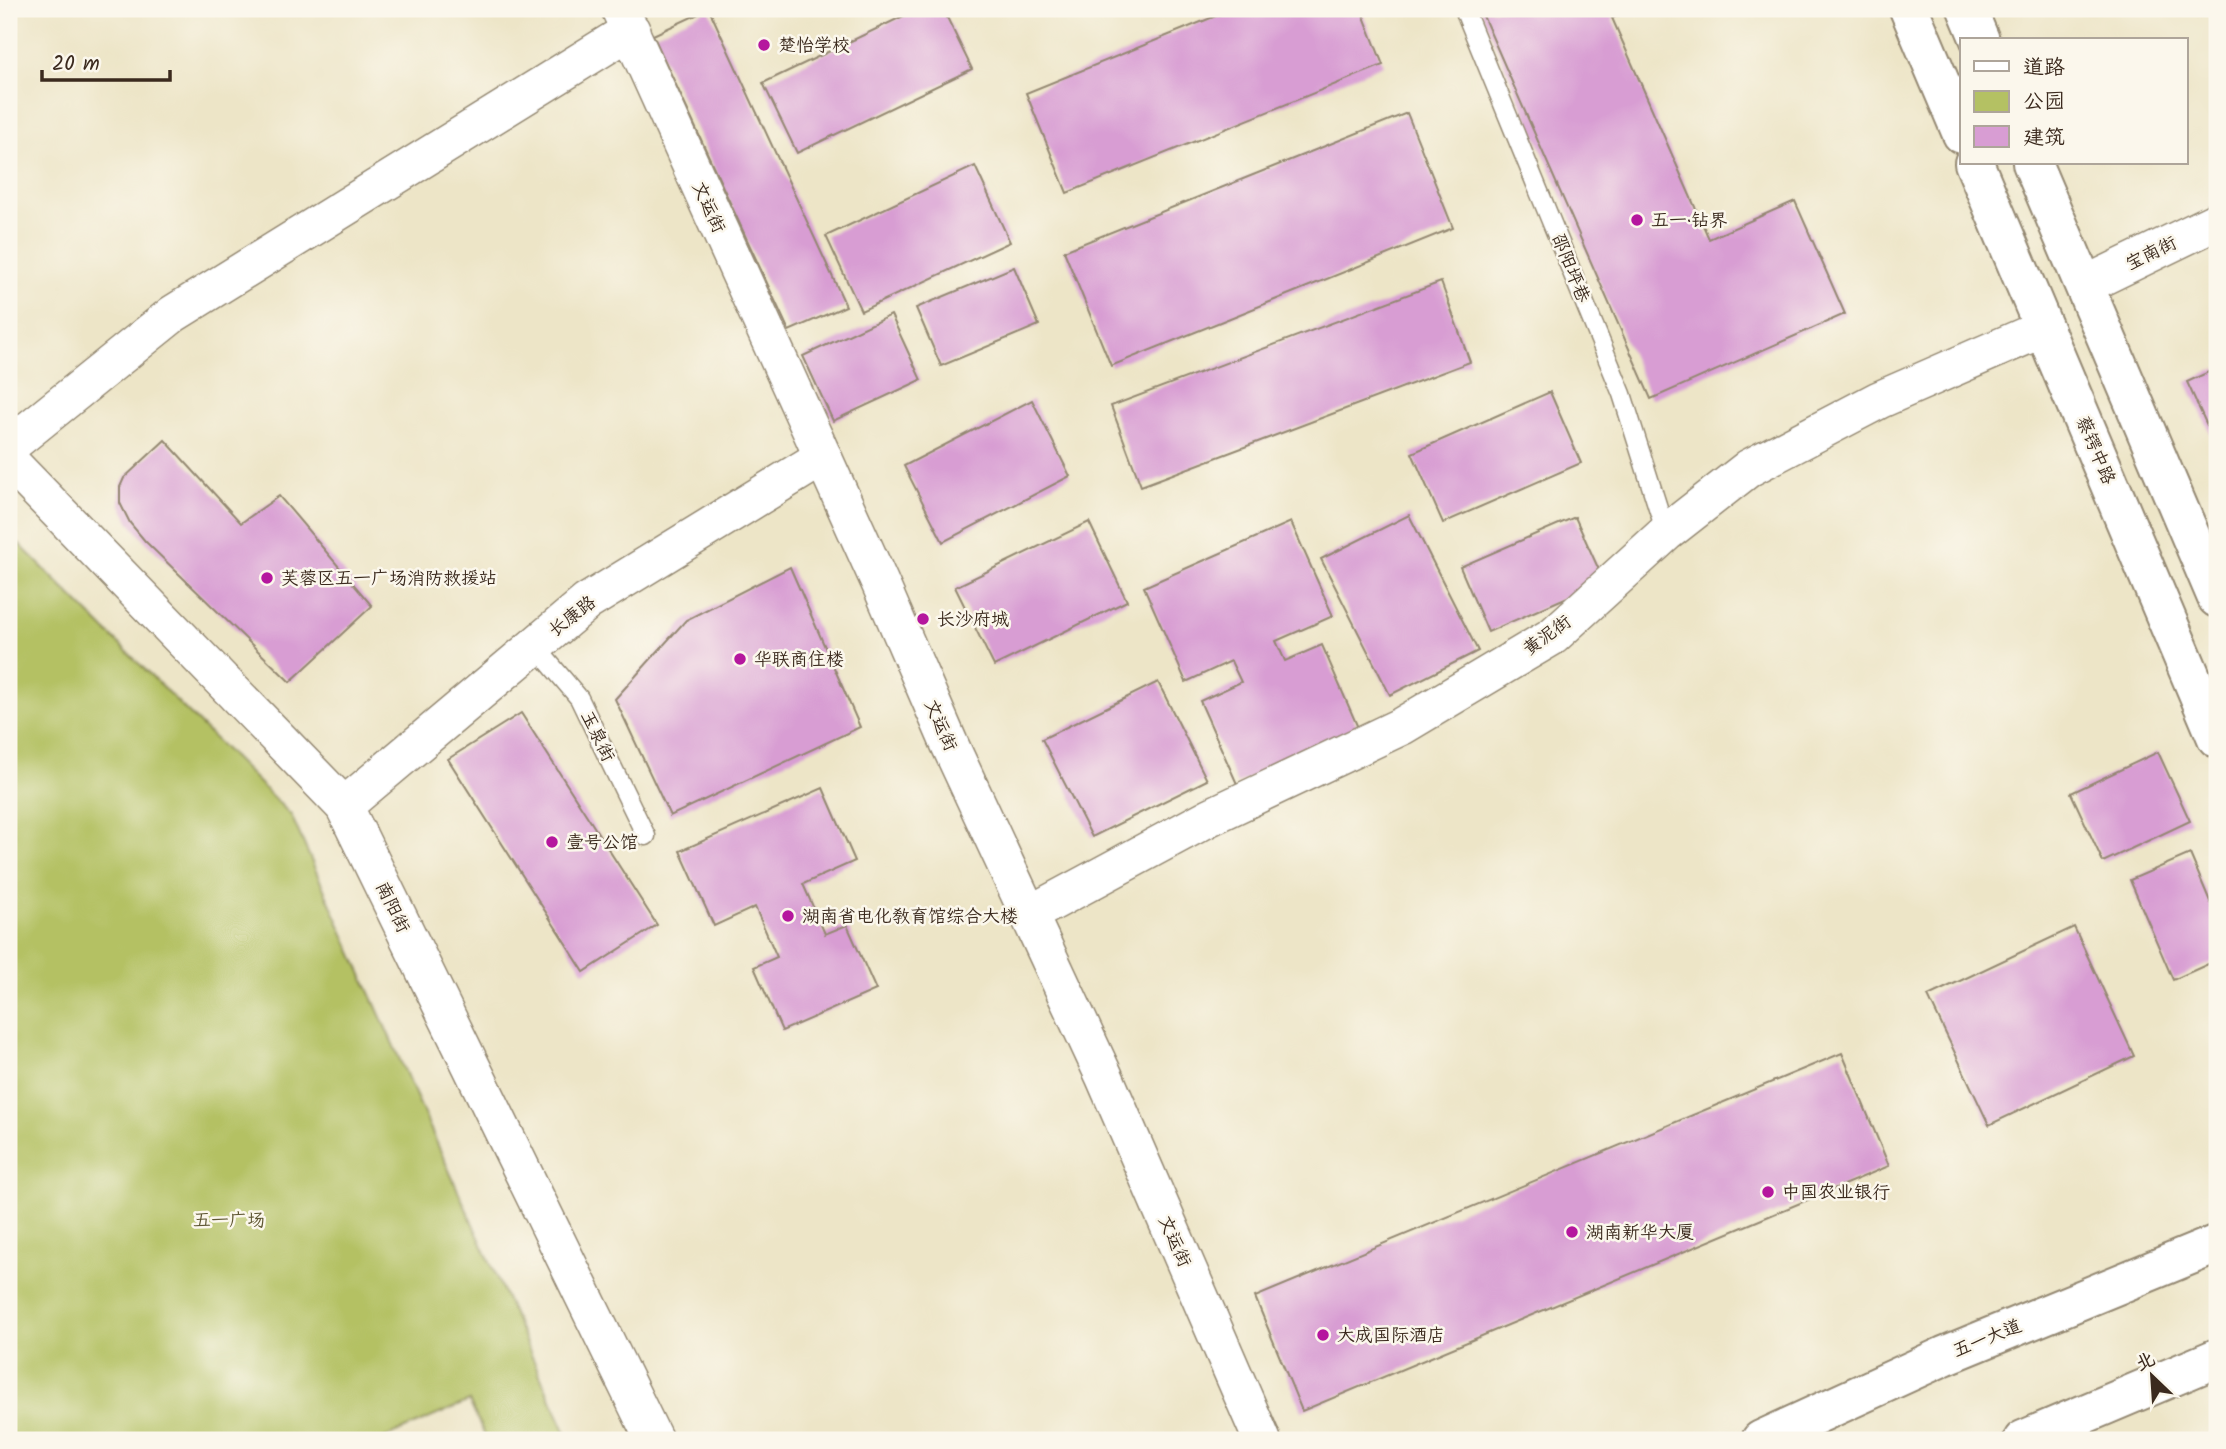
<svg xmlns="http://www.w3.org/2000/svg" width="2226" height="1449" font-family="Kalam,'LXGW WenKai TC',sans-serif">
	<rect width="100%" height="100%" fill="#fbf7ec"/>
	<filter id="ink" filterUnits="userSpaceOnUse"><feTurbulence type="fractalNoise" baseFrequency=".0143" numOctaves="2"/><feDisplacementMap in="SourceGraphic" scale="14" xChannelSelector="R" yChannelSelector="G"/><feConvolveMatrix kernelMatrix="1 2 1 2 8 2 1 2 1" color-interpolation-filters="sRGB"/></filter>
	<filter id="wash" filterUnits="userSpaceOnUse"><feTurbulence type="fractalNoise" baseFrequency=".00686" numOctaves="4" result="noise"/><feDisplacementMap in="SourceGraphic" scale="28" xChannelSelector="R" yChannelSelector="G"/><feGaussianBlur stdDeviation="1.57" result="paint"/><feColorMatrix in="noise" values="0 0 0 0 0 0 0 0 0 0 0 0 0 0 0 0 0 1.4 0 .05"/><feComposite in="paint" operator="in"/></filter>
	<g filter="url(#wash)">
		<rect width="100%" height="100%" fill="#ede5c7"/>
		<path fill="#b4c163" stroke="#787640" stroke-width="2" d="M9,534l282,281 278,625h-82l-18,-39 -89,39h-371z"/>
		<g id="blocks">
			<g fill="#d89dd3">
				<path d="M709,9l137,297 -57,25 -136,-296z"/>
				<path d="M918,9h25l29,60 -175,84 -34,-70z"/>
				<path d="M1233,9h128l22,56 -316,128 -41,-100z"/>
				<path d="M1480,9h153l-21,9 97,221 86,-38 50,113 -194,85z"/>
				<path d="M1407,113l46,115 -342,138 -47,-115z"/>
				<path d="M975,166l35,76 -149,69 -35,-75z"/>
				<path d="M1014,267l25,58 -98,41 -25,-58z"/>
				<path d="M1441,282l29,80 -329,124 -30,-80z"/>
				<path d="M891,315l30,65 -88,41 -30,-65z"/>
				<path d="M2217,368v79l-30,-65z"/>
				<path d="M1550,392l31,71 -138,60 -31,-70z"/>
				<path d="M1032,400l38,76 -127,66 -39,-76z"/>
				<path d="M165,440l76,83 38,-27 93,110 -82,76 -145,-141 -15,-18 -10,-20v-16l4,-9z"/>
				<path d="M1409,515l69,136 -88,44 -69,-136z"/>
				<path d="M1575,517l29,64 -116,51 -28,-65z"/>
				<path d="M1089,522l38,79 -133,65 -39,-79z"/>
				<path d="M1291,522l42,94 -57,25 9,20 37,-16 37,85 -122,54 -37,-83 41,-19 -10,-21 -45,21 -42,-95z"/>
				<path d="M790,567l70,160 -190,89 -55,-117 71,-79z"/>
				<path d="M1158,682l49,98 -115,57 -50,-98z"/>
				<path d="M521,713l136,212 -73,47 -136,-213z"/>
				<path d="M2158,752l32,69 -87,41 -32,-69z"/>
				<path d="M823,788l32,73 -52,23 22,50 22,-9 29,65 -94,41 -28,-64 23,-10 -22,-50 -41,19 -34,-75z"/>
				<path d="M2190,854l27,64v42l-44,20 -43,-100z"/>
				<path d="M2074,927l60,129 -145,69 -61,-129z"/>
				<path d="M1842,1053l47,113 -587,245 -47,-114z"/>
			</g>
		</g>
	</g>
	<g filter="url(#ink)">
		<use href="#blocks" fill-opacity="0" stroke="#948872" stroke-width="2"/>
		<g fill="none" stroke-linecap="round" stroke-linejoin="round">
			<defs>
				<g id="lane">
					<path d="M1464,9l158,385 44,139"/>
					<path d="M535,646l44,52 67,138"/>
				</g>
				<g id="street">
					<path d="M620,9l260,574 69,160 155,333 158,364"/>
					<path d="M2085,285l132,-64"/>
					<path d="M9,446l164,-132 458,-284"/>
					<path d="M9,461l335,345 310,634"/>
					<path d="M344,806l243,-204 236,-145"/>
					<path d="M1030,914l180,-97 192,-91 151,-90 113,-103 83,-65 130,-68 165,-72"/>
				</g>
				<g id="secondary">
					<path d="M1909,9l53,125"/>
					<path d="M1967,9l13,31"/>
					<path d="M1974,163l243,575"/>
					<path d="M2032,163l185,435"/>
				</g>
				<g id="primary">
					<path d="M1761,1440l183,-84 273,-112"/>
					<path d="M2023,1440l194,-82"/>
				</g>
			</defs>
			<use href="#lane" stroke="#948872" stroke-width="21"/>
			<use href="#street" stroke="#948872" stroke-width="40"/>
			<use href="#secondary" stroke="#948872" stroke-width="42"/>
			<use href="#primary" stroke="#948872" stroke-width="42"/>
			<use href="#lane" stroke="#fff" stroke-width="18"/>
			<use href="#street" stroke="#fff" stroke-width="37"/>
			<use href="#secondary" stroke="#fff" stroke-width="38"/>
			<use href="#primary" stroke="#fff" stroke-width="38"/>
		</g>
	</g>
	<g fill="#b5179e" stroke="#fbf7ec" stroke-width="2.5">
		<circle cx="764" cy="45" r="7"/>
		<circle cx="1637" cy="220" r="7"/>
		<circle cx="267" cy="578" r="7"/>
		<circle cx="923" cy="619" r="7"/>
		<circle cx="740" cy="659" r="7"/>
		<circle cx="552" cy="842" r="7"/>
		<circle cx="788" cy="916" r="7"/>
		<circle cx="1768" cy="1192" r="7"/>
		<circle cx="1572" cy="1232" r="7"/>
		<circle cx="1323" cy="1335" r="7"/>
	</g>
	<g text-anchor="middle" stroke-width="5" stroke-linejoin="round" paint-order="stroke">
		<g font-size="18" fill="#3b2a1e" stroke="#fbf7ec" text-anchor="start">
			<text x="778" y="51">楚怡学校</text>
			<text x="1651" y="226">五一·钻界</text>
			<text x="281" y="584">芙蓉区五一广场消防救援站</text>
			<text x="937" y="625">长沙府城</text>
			<text x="754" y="665">华联商住楼</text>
			<text x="566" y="848">壹号公馆</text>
			<text x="802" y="922">湖南省电化教育馆综合大楼</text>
			<text x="1782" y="1198">中国农业银行</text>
			<text x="1586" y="1238">湖南新华大厦</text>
			<text x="1337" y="1341">大成国际酒店</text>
		</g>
		<g font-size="18" fill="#3b2a1e" stroke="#fbf7ec">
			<text transform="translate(709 207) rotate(65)" y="6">文运街</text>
			<text transform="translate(2151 253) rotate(-26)" y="6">宝南街</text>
			<text transform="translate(1571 268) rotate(68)" y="6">邵阳坪巷</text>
			<text transform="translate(2096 450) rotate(67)" y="6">蔡锷中路</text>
			<text transform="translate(572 616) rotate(-38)" y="6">长康路</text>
			<text transform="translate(1547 635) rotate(-36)" y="6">黄泥街</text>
			<text transform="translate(941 725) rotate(66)" y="6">文运街</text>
			<text transform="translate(598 736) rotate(64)" y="6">玉泉街</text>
			<text transform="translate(393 907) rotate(64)" y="6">南阳街</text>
			<text transform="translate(1175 1241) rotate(66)" y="6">文运街</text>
			<text transform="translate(1987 1338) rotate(-22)" y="6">五一大道</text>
		</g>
		<g font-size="18" fill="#5f5733" stroke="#fbf7ec">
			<text x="229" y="1226">五一广场</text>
		</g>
	</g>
	<rect width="2226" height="1449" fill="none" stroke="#fbf7ec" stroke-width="35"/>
	<rect x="1960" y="38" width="228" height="126" fill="#fbf7ec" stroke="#aea59a" stroke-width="2"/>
	<rect x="1974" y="61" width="35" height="10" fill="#ffffff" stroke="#aea59a" stroke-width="2"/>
	<text x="2023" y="74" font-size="21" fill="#3b2a1e">道路</text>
	<rect x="1974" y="91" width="35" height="21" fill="#b4c163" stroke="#aea59a" stroke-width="2"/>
	<text x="2023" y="108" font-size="21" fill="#3b2a1e">公园</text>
	<rect x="1974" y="126" width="35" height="21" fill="#d89dd3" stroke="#aea59a" stroke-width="2"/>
	<text x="2023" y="144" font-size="21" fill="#3b2a1e">建筑</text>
	<g transform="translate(2152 1376) rotate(335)" stroke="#fbf7ec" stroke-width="5" paint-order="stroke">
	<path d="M0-5L12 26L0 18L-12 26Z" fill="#3b2a1e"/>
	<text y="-10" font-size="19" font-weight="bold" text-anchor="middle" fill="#3b2a1e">北</text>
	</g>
	<path d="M42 70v10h128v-10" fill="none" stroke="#3b2a1e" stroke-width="3.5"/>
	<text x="52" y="70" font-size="21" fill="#3b2a1e" stroke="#fbf7ec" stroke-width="5" paint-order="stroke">20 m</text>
</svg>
